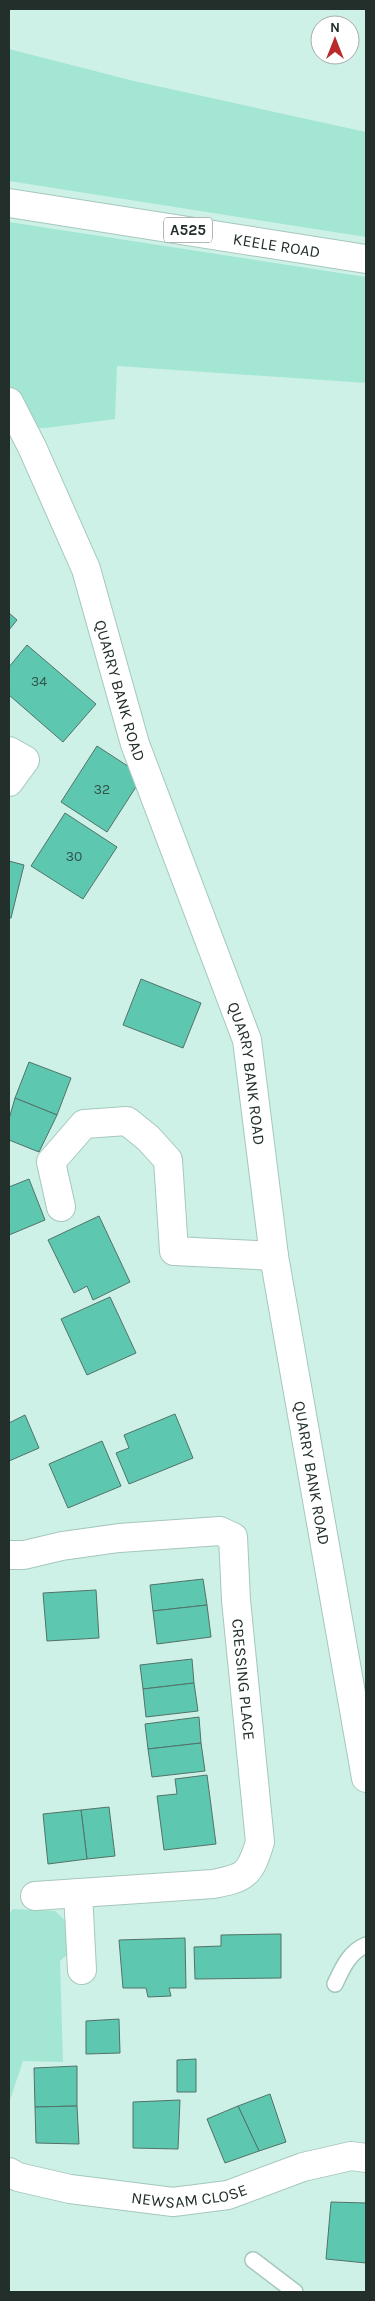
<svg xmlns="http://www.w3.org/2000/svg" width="375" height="2301" font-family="Karla,sans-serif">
	<rect width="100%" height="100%" fill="#cef1e7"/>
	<g fill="#a4e6d4">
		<path d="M9,49l125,32 232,51v105l-357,-56z"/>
		<path d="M9,222l357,55v106l-249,-17 -2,53 -69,9h-37z"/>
		<path d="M13,1909l42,2 12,11 2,31 -9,8 3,101 -40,-1 -14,42v-189z"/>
	</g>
	<g fill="#5dc8af" stroke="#527269">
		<path d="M9,613l8,7 -8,10z"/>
		<path d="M27,645l69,59 -33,38 -54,-47v-28z"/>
		<path d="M97,746l46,30 -36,56 -46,-30z"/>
		<path d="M65,813l52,34 -34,52 -52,-33z"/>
		<path d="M9,861l15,4 -13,53h-2z"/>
		<path d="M141,979l60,24 -18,45 -60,-23z"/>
		<path d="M29,1062l42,16 -14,37 -42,-17z"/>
		<path d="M15,1098l42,17 -18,37 -30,-12v-21z"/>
		<path d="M29,1179l16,41 -36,15v-48z"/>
		<path d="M99,1216l31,66 -37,18 -6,-14 -13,7 -26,-53z"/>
		<path d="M110,1297l26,56 -49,22 -26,-56z"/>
		<path d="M175,1414l18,44 -64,26 -13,-31 13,-5 -5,-13z"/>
		<path d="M25,1415l14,33 -30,13v-38z"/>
		<path d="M102,1441l19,45 -53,22 -19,-44z"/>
		<path d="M203,1579l4,26 -54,6 -3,-26z"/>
		<path d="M96,1590l3,48 -52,3 -4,-48z"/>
		<path d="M207,1605l4,32 -54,7 -4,-33z"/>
		<path d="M192,1659l2,24 -51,6 -3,-24z"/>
		<path d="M194,1683l4,28 -52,6 -3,-28z"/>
		<path d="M199,1717l2,26 -53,6 -3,-25z"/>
		<path d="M201,1743l4,28 -53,6 -4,-28z"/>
		<path d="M207,1775l9,69 -52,6 -7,-54 20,-2 -2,-15z"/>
		<path d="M109,1807l6,49 -28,3 -6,-49z"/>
		<path d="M81,1810l6,49 -39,5 -5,-50z"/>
		<path d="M281,1934v44l-86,1 -1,-32 27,-1v-11z"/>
		<path d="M185,1938l1,50h-17l2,8 -23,1 -2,-9h-23l-4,-48z"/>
		<path d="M119,2019l1,34 -34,1v-33z"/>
		<path d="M196,2059v33h-19v-32z"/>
		<path d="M77,2066v40l-42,1 -1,-39z"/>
		<path d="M270,2094l16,48 -27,9 -21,-45z"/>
		<path d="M180,2100l-2,49 -45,-1v-46z"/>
		<path d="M77,2106l2,38 -43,-1 -1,-36z"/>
		<path d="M238,2106l21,45 -34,12 -18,-44z"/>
		<path d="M331,2202l35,1v60l-40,-4z"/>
	</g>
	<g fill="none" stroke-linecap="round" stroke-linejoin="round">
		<defs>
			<g id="lane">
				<path d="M335,1984c7,-15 14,-32 31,-39"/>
				<path d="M253,2260l42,32"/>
			</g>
			<g id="street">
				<path id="s1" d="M9,402l23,45 54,122 49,175 112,296 27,216 92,522"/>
				<path d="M9,751l16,9 -16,22"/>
				<path d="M61,1207l-10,-45 33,-38 43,-3 21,17 20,22 6,91 100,5"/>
				<path id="s2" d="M9,1555h15l38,-9 57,-8 101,-7 13,6 3,63 24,242c-10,33 -15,36 -47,42l-178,12"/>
				<path d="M78,1893l4,77"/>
				<path id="s3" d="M9,2172l9,5 52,12 103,13 55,-7 75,-28 48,-11 15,2"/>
			</g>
			<g id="primary">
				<path id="s4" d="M9,203l357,56"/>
			</g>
		</defs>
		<use href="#lane" stroke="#a5c7bd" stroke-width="18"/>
		<use href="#street" stroke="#a5c7bd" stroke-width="30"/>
		<use href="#primary" stroke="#a5c7bd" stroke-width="30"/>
		<use href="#lane" stroke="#fff" stroke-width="15"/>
		<use href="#street" stroke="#fff" stroke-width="28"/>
		<use href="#primary" stroke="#fff" stroke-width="28"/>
	</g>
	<g text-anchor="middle" stroke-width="4" stroke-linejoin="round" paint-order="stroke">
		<g font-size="14" fill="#31554c">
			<text x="39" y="686">34</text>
			<text x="102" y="794">32</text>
			<text x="74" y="861">30</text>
		</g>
		<rect fill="#fff" stroke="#646d6b" stroke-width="1" x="164" y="217.5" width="48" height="25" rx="4"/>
		<g font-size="15" font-weight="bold" fill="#222f2b">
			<text x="188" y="235">A525</text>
		</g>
		<g font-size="16" fill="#222f2b" stroke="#fff">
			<text dy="6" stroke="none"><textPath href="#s4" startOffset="271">KEELE ROAD</textPath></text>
			<text dy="6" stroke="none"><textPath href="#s1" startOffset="310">QUARRY BANK ROAD</textPath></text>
			<text dy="6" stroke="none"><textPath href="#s1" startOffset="715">QUARRY BANK ROAD</textPath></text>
			<text dy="6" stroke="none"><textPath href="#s1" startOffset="1120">QUARRY BANK ROAD</textPath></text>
			<text dy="6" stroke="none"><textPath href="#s2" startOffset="370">CRESSING PLACE</textPath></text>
			<text dy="6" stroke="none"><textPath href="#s3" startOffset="184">NEWSAM CLOSE</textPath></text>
		</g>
	</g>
	<rect width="375" height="2301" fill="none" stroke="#222f2b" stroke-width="20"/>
	<g transform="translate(335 40)"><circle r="24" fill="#ffffff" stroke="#a7acaa"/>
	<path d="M0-4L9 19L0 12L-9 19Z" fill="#b92a2a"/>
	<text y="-8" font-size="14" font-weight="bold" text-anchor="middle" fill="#222f2b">N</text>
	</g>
</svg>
